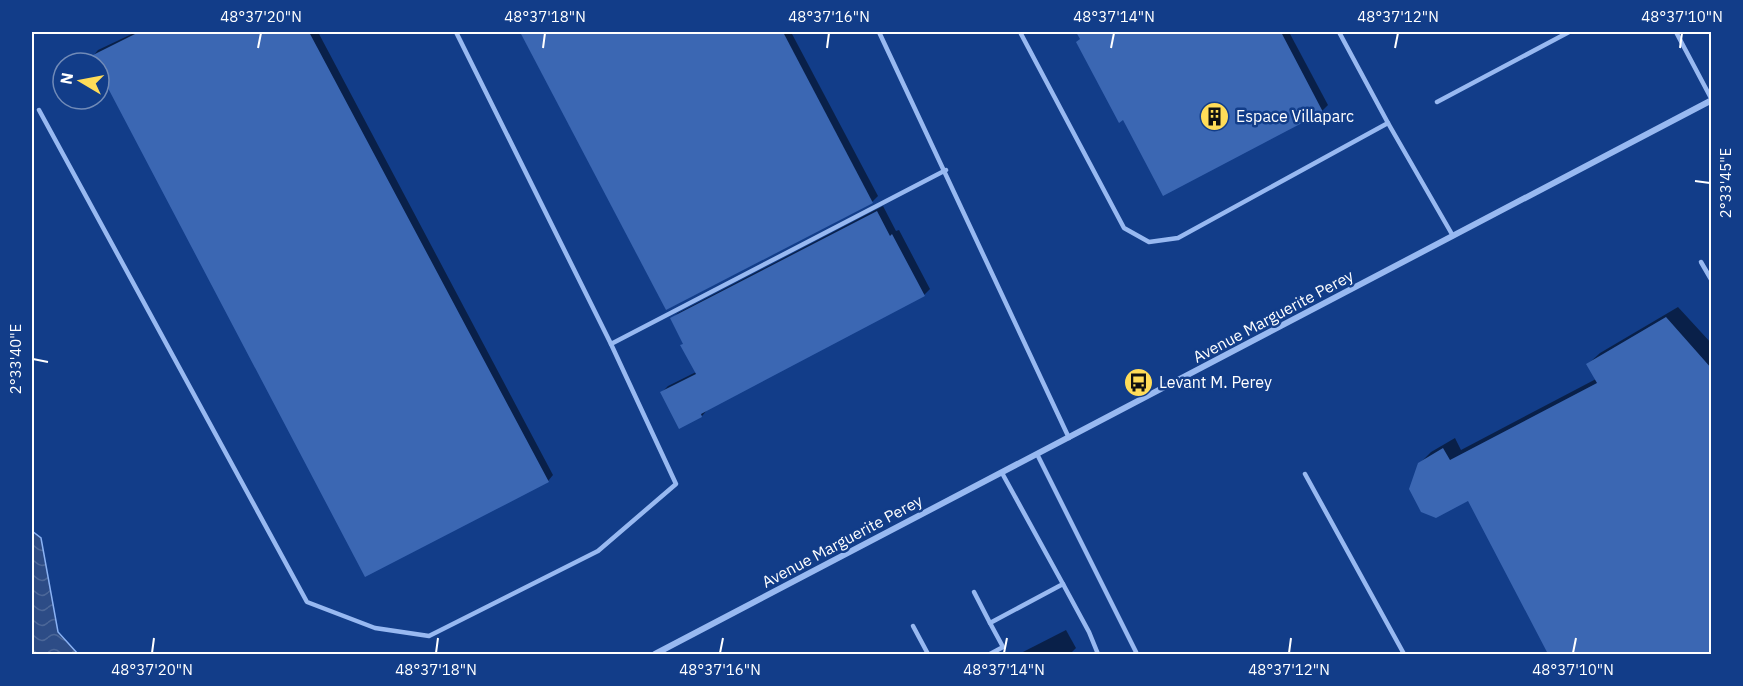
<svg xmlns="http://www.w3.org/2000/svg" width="1743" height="686" font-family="'IBM Plex Sans',sans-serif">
	<defs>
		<pattern id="water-waves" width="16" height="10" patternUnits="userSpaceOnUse" patternTransform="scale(1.5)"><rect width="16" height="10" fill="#2d4c86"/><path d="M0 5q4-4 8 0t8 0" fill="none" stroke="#4c6798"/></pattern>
	</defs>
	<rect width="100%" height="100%" fill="#123d89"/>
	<path fill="url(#water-waves)" stroke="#8ab2f4" stroke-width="1.5" d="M32,531l9,7 17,94 20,22h-46z"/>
	<g fill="#0007">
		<path d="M136,32h182l235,443 -5,6 -449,-413v-5h-3l-3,-7 5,-6z"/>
		<path d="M521,32h270l87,164 -6,6 -205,106z"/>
		<path d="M1078,32h211l39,73 -6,6 -158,83z"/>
		<path d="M883,206l13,25 3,-1 31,59 -6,6 -217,115 -5,6 -40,-24 6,-6 28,-14 -11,-29 -13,-24 6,-6z"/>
		<path d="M1678,307l34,37v310h-162l-82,-155 -49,-35 12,-12 24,-14 6,12 135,-71 -8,-15 12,-11z"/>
		<path d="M1066,630l10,18 -6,6h-51z"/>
	</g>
	<g fill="#3b67b3">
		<path d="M139,32h170l240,450 -184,95 -266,-506v-8h-4l-4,-7z"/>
		<path d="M520,32h263l90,171 -207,107z"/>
		<path d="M1076,32h205l42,80 -160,84 -40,-76 -4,3 -43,-81 4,-3z"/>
		<path d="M877,211l13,25 2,-2 33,62 -224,118 1,3 -23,12 -19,-37 36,-18 -16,-29 3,-1 -13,-26z"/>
		<path d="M1666,317l46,52v285h-164l-80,-153 -32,17 -15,-6 -12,-23 9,-26 25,-15 7,12 147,-77 -11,-19z"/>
	</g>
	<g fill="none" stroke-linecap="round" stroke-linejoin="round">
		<g stroke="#98b9f1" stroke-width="4.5">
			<path d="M879,32l190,406"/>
			<path d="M1020,32l104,196 25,14 29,-4 210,-115"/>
			<path d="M1339,32l49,91 65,113"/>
			<path d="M1676,32l36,68"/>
			<path d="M1437,102l132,-70"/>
			<path d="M39,110l268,492 68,26 54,8 169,-85 78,-67 -65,-140 -155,-312"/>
			<path d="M1701,262l11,19"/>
			<path d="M611,344l335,-174"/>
			<path d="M1037,454l100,200"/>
			<path d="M1305,474l99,180"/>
			<path d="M1063,584l26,48 9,22"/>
			<path d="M974,592l16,31"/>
			<path d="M913,626l15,28"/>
			<path d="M990,654l13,-7 -13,-24 73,-39 -61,-111"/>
		</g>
		<path stroke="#98b9f1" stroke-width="6" d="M655,654l1057,-554"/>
	</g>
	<path fill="none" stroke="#fff" stroke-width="2" d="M258,48l3,-15M543,48l2,-15M827,48l2,-15M1111,48l3,-15M1395,48l3,-15M1680,48l2,-15M1695,181l15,2M33,359l15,3M152,653l2,-15M436,653l2,-15M720,653l3,-15M1004,653l3,-15M1289,653l2,-15M1573,653l3,-15"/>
	<defs>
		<symbol id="building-disc" viewBox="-11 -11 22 22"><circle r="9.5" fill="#ffdc58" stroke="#123d89"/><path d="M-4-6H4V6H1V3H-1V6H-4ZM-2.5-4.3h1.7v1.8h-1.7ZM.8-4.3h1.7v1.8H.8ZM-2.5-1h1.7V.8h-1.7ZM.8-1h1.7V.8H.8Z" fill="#111"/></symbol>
		<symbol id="bus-disc" viewBox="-11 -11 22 22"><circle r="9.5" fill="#ffdc58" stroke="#123d89"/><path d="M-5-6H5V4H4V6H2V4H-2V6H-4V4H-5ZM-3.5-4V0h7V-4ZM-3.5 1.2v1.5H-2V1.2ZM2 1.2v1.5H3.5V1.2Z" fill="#111"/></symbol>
	</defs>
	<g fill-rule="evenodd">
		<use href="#building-disc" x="1198" y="100" width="33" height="33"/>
		<use href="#bus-disc" x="1122" y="366" width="33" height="33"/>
	</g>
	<g text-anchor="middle" stroke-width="5" stroke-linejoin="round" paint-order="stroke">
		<g font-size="16" fill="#fff" stroke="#123d89" text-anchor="start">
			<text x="1236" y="122">Espace Villaparc</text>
			<text x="1159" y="388">Levant M. Perey</text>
		</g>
		<g font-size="16" fill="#fff" stroke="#123d89">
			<text transform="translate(1273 316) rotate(-28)" y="6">Avenue Marguerite Perey</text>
			<text transform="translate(842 541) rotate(-28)" y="6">Avenue Marguerite Perey</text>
		</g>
	</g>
	<rect width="1743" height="686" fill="none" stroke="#123d89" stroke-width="66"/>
	<g transform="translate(81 81) rotate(280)"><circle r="28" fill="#123d89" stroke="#718bb8" stroke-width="1.5"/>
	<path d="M0-4.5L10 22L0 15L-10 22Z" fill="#ffdc58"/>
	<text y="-9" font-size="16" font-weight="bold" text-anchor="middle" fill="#ffffff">N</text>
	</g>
	<rect x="33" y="33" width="1677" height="620" fill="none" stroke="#fff" stroke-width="2"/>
	<g font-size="15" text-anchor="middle" fill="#fff">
		<text x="261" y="22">48°37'20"N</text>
		<text x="545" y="22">48°37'18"N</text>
		<text x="829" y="22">48°37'16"N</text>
		<text x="1114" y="22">48°37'14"N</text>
		<text x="1398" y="22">48°37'12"N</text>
		<text x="1682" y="22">48°37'10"N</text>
		<text transform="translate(1726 183) rotate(-90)" y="5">2°33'45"E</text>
		<text transform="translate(16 359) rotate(-90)" y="5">2°33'40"E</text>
		<text x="152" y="675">48°37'20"N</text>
		<text x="436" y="675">48°37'18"N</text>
		<text x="720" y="675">48°37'16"N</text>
		<text x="1004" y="675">48°37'14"N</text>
		<text x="1289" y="675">48°37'12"N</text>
		<text x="1573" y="675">48°37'10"N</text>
	</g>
</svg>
